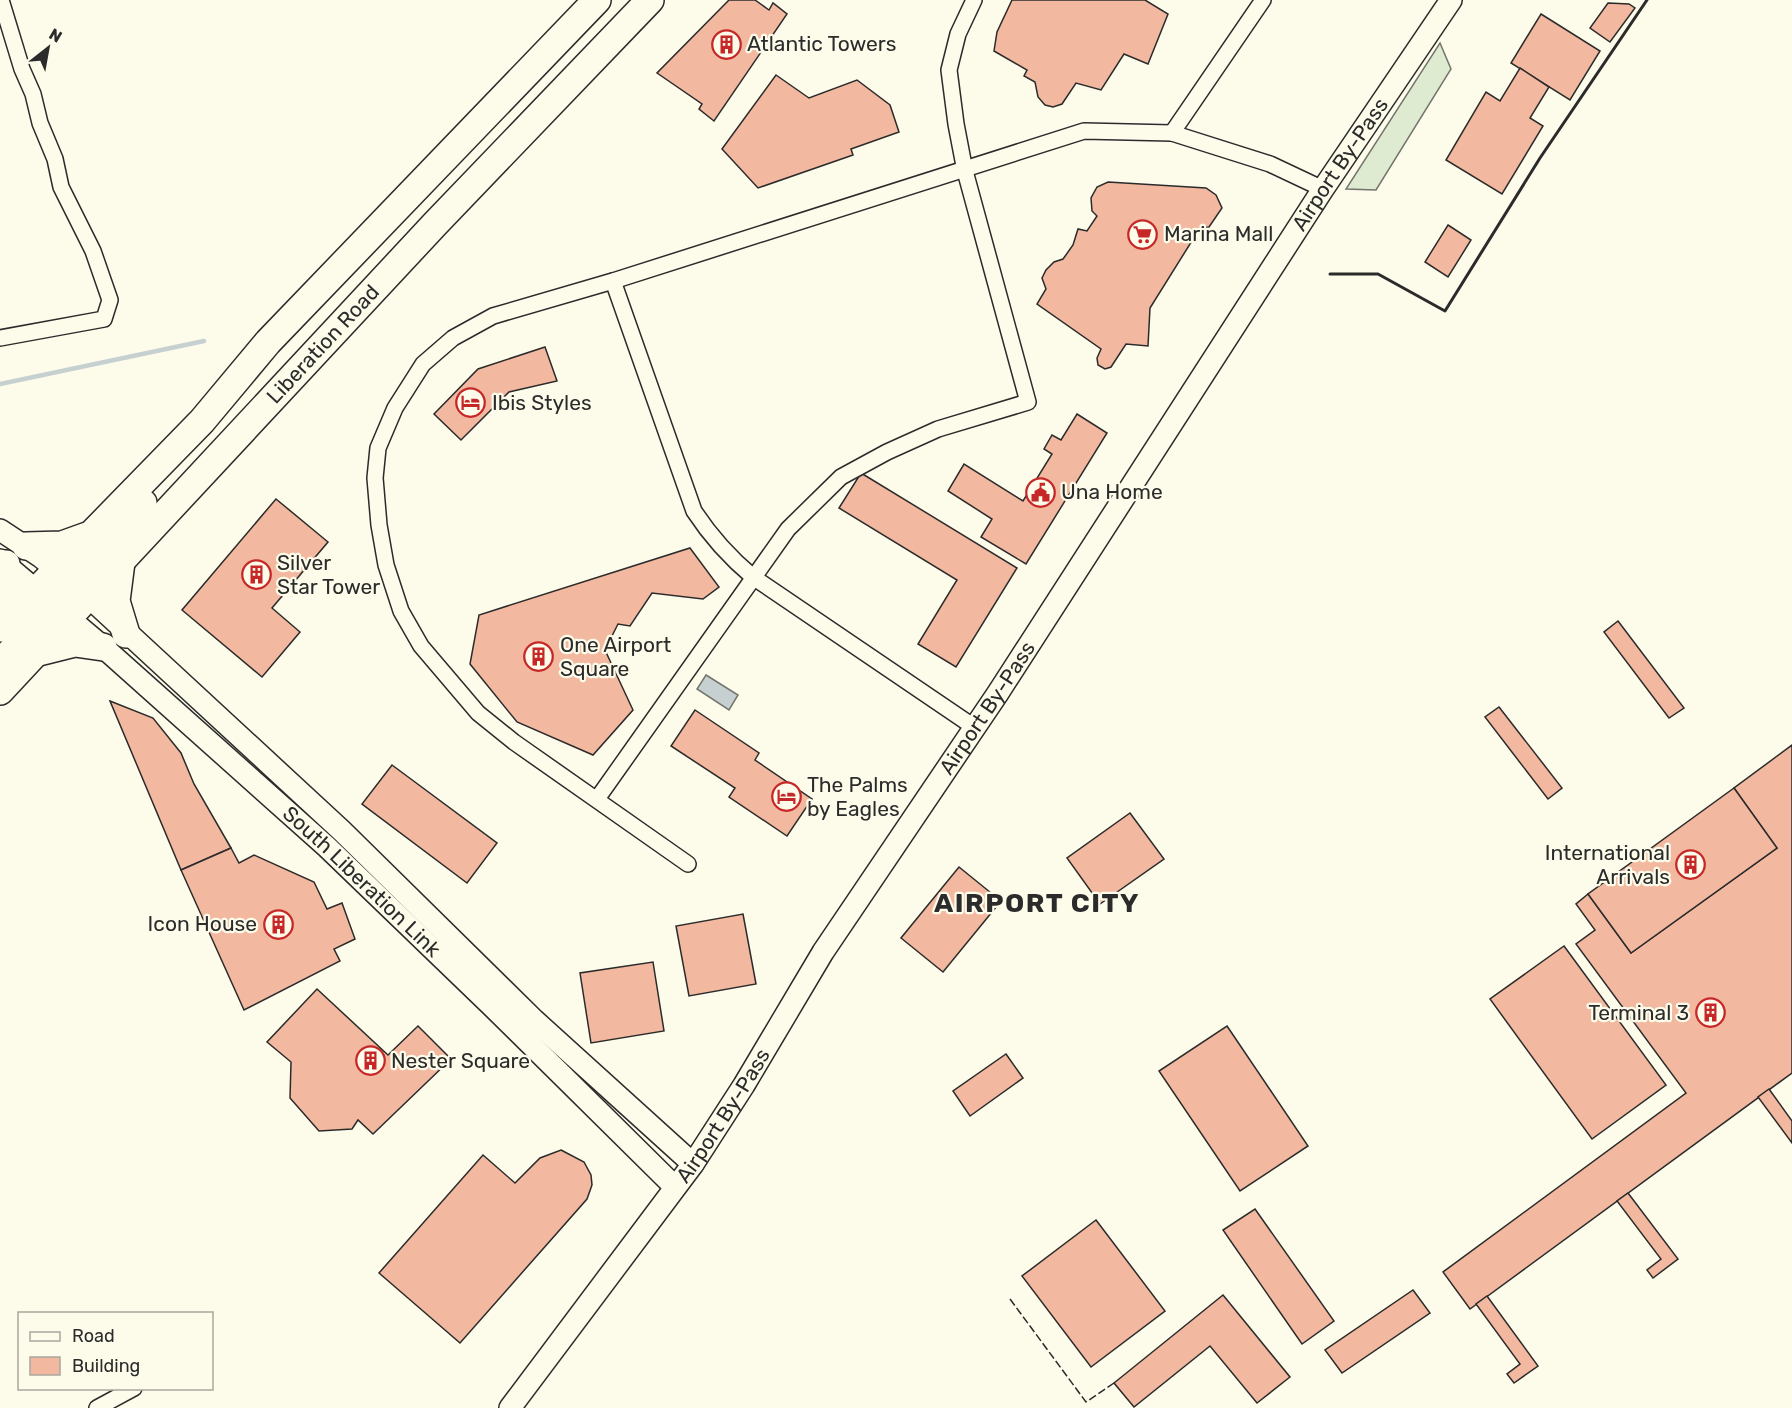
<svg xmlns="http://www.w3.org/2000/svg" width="1792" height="1408" font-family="Rubik,sans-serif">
	<rect width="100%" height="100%" fill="#fdfbea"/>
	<path fill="#deebd1" stroke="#74746e" stroke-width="1.5" d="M1440,43l11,26 -75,121 -30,-1z"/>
	<path fill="#c7d0d0" stroke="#74746e" stroke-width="1.5" d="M706,675l32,20 -9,15 -32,-21z"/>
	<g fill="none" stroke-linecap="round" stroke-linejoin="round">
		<path stroke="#c7d0d0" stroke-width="4.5" d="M0,384l204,-43"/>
	</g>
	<g fill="#f2b8a0" stroke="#2b2b2b" stroke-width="1.5">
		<path d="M729,0h26l14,10 4,-7 14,11 -73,107 -15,-12 3,-5 -45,-31z"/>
		<path d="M1012,0h133l23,14 -20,50 -24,-10 -23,36 -25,-7 -14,21 -9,3 -8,-2 -7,-8 -3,-15 -11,-6 3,-6 -33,-19 3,-19z"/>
		<path d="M1608,3l21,1 6,4 -25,34 -20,-14z"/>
		<path d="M1541,14l59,37 -30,49 -59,-37z"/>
		<path d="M1520,68l29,19 -19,31 13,8 -41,68 -56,-34 40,-68 14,9z"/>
		<path d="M776,75l33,23 48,-18 33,25 9,27 -48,17 2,6 -95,33 -36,-39z"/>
		<path d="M1108,182l98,6 10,7 6,13 -13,19 -9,1 -50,80 -2,38 -22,-2 -15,23 -6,2 -7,-4 -1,-7 4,-9 -64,-45 9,-15 -4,-11 4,-8 8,-8 9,-3 10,-14 5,-16 9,2 10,-15 -5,-5 -1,-13 6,-11z"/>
		<path d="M1448,225l23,15 -23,37 -23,-15z"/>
		<path d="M545,347l12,34 -48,11 -48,48 -27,-26 44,-45z"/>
		<path d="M1077,414l30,19 -81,131 -45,-27 11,-18 -44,-28 16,-27 59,37 29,-47 -8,-5 8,-14 9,5z"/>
		<path d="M861,473l156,95 -61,99 -38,-23 39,-64 -118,-72z"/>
		<path d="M276,499l52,43 -56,66 28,24 -38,45 -80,-67z"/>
		<path d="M690,548l29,39 -16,12 -51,-6 -22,33 -12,-2 -13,26 28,60 -40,45 -76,-33 -47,-58 9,-49z"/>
		<path d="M1618,621l66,87 -15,10 -65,-86z"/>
		<path d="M110,701l43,17 28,35 13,31 37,64 -50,22z"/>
		<path d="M1499,707l63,81 -14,11 -63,-82z"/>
		<path d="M695,710l64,43 -4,7 57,39 -25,37 -58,-39 6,-9 -64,-42z"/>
		<path d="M1792,745v328l-322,236 -27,-37 243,-179 -110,-149 19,-14 -19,-26 12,-10 43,59 146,-105 -43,-60z"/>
		<path d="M392,765l105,78 -30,40 -105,-79z"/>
		<path d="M1734,788l43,60 -146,105 -43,-59z"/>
		<path d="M1130,813l34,46 -64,45 -33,-46z"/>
		<path d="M231,848l8,15 15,-8 60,27 13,27 15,-6 13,36 -21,10 6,12 -96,49 -63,-140z"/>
		<path d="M959,867l42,34 -58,71 -42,-34z"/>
		<path d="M743,914l13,70 -67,12 -13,-70z"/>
		<path d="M1564,946l102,139 -74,54 -102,-140z"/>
		<path d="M653,962l11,69 -73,12 -11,-70z"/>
		<path d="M317,989l71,66 30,-29 33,33 -78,75 -15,-14 -6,9 -33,2 -29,-33 1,-36 -24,-20z"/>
		<path d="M1227,1026l81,120 -68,45 -81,-120z"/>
		<path d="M1006,1054l17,24 -53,38 -17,-25z"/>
		<path d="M1769,1089l23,32v22l-34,-46z"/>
		<path d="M561,1150l23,12 7,13 1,10 -5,14 -127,144 -81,-70 104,-118 32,28 25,-25z"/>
		<path d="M1628,1193l50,66 -25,19 -6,-8 14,-11 -44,-58z"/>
		<path d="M1255,1209l79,112 -32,23 -79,-114z"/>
		<path d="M1096,1220l69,91 -74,56 -69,-91z"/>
		<path d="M1413,1290l17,23 -88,60 -17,-23z"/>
		<path d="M1223,1295l67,82 -33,26 -47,-57 -76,61 -20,-24z"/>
		<path d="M1487,1296l51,70 -24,17 -7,-9 13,-10 -44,-60z"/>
	</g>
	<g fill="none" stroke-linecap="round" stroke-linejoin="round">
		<defs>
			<g id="street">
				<path d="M1172,133l91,-133"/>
				<path d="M613,281l81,230c17,26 35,46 59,66l221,150"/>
				<path d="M0,338l104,-19 6,-19 -17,-49 -32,-64 -6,-28 -15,-36 -7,-29 -11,-25 -21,-69"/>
				<path d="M597,799l191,-270 53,-52 46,-25 51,-23 90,-27 -63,-231 -9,-47 -7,-54 9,-36 16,-34"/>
				<path d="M688,864l-174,-122 -36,-29 -57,-67 -20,-35 -15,-46 -7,-40 -4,-47 3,-30 17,-40 28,-44 30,-26 40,-22 120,-35 471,-150 88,2 98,31 53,25"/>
				<path d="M97,1408l37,-20"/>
			</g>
			<g id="secondary">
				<path d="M0,530l41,27 37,30 264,244 192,189 159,144"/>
				<path id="s1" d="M0,560l103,87 224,200 167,161 181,179"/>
				<path id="s2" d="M510,1408l183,-244 51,-79 79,-133 175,-259 325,-504 128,-189"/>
			</g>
			<g id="highway">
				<path d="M26,546l36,-1 25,-9"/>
				<path d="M121,562l-5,39 10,33"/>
				<path d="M70,595l5,-10 68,-82"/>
				<path d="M2,626l6,-32 -2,-30"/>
				<path d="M0,628l202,-207 66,-79 329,-342"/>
				<path d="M39,652l36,-9 28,4"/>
				<path d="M0,664c22,-24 45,-50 54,-82"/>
				<path id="s3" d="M0,691l435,-467 215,-224"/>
			</g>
		</defs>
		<use href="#street" stroke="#2b2b2b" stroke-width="18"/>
		<use href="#secondary" stroke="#2b2b2b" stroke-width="24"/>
		<use href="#highway" stroke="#2b2b2b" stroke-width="30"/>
		<use href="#street" stroke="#fdfbea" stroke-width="15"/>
		<use href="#secondary" stroke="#fdfbea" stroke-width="21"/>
		<use href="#highway" stroke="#fdfbea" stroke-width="27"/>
		<path stroke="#2b2b2b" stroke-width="1.5" stroke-dasharray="8 3" stroke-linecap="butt" d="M1010,1299l76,103 28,-19"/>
		<path stroke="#2b2b2b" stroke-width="3" d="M1330,274h48l67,37 95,-153 107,-158"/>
	</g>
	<defs>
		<symbol id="building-ring" viewBox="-11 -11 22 22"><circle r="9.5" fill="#fdfbea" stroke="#c62828" stroke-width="1.5"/><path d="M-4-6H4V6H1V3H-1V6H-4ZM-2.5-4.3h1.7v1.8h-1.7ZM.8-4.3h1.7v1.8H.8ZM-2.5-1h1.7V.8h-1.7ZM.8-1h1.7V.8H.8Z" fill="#c62828"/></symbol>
		<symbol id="supermarket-ring" viewBox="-11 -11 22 22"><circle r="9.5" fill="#fdfbea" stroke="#c62828" stroke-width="1.5"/><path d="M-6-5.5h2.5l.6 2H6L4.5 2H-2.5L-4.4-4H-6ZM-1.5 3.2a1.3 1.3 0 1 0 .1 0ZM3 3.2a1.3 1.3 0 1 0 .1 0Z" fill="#c62828"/></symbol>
		<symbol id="hotel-ring" viewBox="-11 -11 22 22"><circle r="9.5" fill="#fdfbea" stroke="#c62828" stroke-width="1.5"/><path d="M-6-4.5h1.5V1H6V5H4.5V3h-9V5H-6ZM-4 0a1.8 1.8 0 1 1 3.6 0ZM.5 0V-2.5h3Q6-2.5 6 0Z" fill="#c62828"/></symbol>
		<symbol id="civic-ring" viewBox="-11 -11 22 22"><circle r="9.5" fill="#fdfbea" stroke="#c62828" stroke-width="1.5"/><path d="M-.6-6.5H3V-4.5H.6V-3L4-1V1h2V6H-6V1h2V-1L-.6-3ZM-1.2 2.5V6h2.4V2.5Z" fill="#c62828"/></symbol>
	</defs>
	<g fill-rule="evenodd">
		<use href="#building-ring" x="710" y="28" width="33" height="33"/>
		<use href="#supermarket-ring" x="1126" y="218" width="33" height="33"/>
		<use href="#hotel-ring" x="454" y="386" width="33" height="33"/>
		<use href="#civic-ring" x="1024" y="476" width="33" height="33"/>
		<use href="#building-ring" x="240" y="558" width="33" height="33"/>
		<use href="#building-ring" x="522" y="640" width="33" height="33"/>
		<use href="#hotel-ring" x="770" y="780" width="33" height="33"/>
		<use href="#building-ring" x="1674" y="848" width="33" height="33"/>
		<use href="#building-ring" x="262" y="908" width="33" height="33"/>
		<use href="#building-ring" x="1694" y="996" width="33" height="33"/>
		<use href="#building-ring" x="354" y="1044" width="33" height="33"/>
	</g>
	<g text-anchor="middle" stroke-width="4.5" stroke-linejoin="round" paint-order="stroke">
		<g font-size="21" fill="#2b2b2b" stroke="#fdfbea" text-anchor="start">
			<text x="747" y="51">Atlantic Towers</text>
			<text x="1164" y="241">Marina Mall</text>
			<text x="492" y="410">Ibis Styles</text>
			<text x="1061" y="499">Una Home</text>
			<text x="277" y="570">Silver<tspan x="277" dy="24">Star Tower</tspan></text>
			<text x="560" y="652">One Airport<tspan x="560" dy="24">Square</tspan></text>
			<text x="807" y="792">The Palms<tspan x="807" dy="24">by Eagles</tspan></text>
			<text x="1670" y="860" text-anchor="end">International<tspan x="1670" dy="24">Arrivals</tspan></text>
			<text x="257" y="931" text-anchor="end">Icon House</text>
			<text x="1689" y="1020" text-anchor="end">Terminal 3</text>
			<text x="391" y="1068">Nester Square</text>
		</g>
		<g font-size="21" fill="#2b2b2b" stroke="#fdfbea">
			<text dy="7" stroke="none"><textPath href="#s2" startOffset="1496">Airport By-Pass</textPath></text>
			<text dy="7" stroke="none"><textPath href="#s3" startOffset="474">Liberation Road</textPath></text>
			<text dy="7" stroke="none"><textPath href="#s2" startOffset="848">Airport By-Pass</textPath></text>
			<text dy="7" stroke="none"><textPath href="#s1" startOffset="484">South Liberation Link</textPath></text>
			<text dy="7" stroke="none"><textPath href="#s2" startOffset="362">Airport By-Pass</textPath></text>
		</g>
		<g font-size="27" font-weight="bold" letter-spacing="1.5" fill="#2b2b2b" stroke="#fdfbea">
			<text x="1037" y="912">AIRPORT CITY</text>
		</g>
	</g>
	<rect x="18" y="1312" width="195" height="78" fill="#fdfbea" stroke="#a9a89e" stroke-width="1.5"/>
	<rect x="30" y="1332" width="30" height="9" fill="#fdfbea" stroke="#a9a89e" stroke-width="1.5"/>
	<text x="72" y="1342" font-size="18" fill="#2b2b2b">Road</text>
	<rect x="30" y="1357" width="30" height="18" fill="#f2b8a0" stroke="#a9a89e" stroke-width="1.5"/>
	<text x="72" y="1372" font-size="18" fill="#2b2b2b">Building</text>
	<g transform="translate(48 48) rotate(31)" stroke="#fdfbea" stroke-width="4.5" paint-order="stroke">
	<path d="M0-4.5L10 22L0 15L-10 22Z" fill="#2b2b2b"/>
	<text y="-9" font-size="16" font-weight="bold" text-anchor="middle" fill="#2b2b2b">N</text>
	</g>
</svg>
